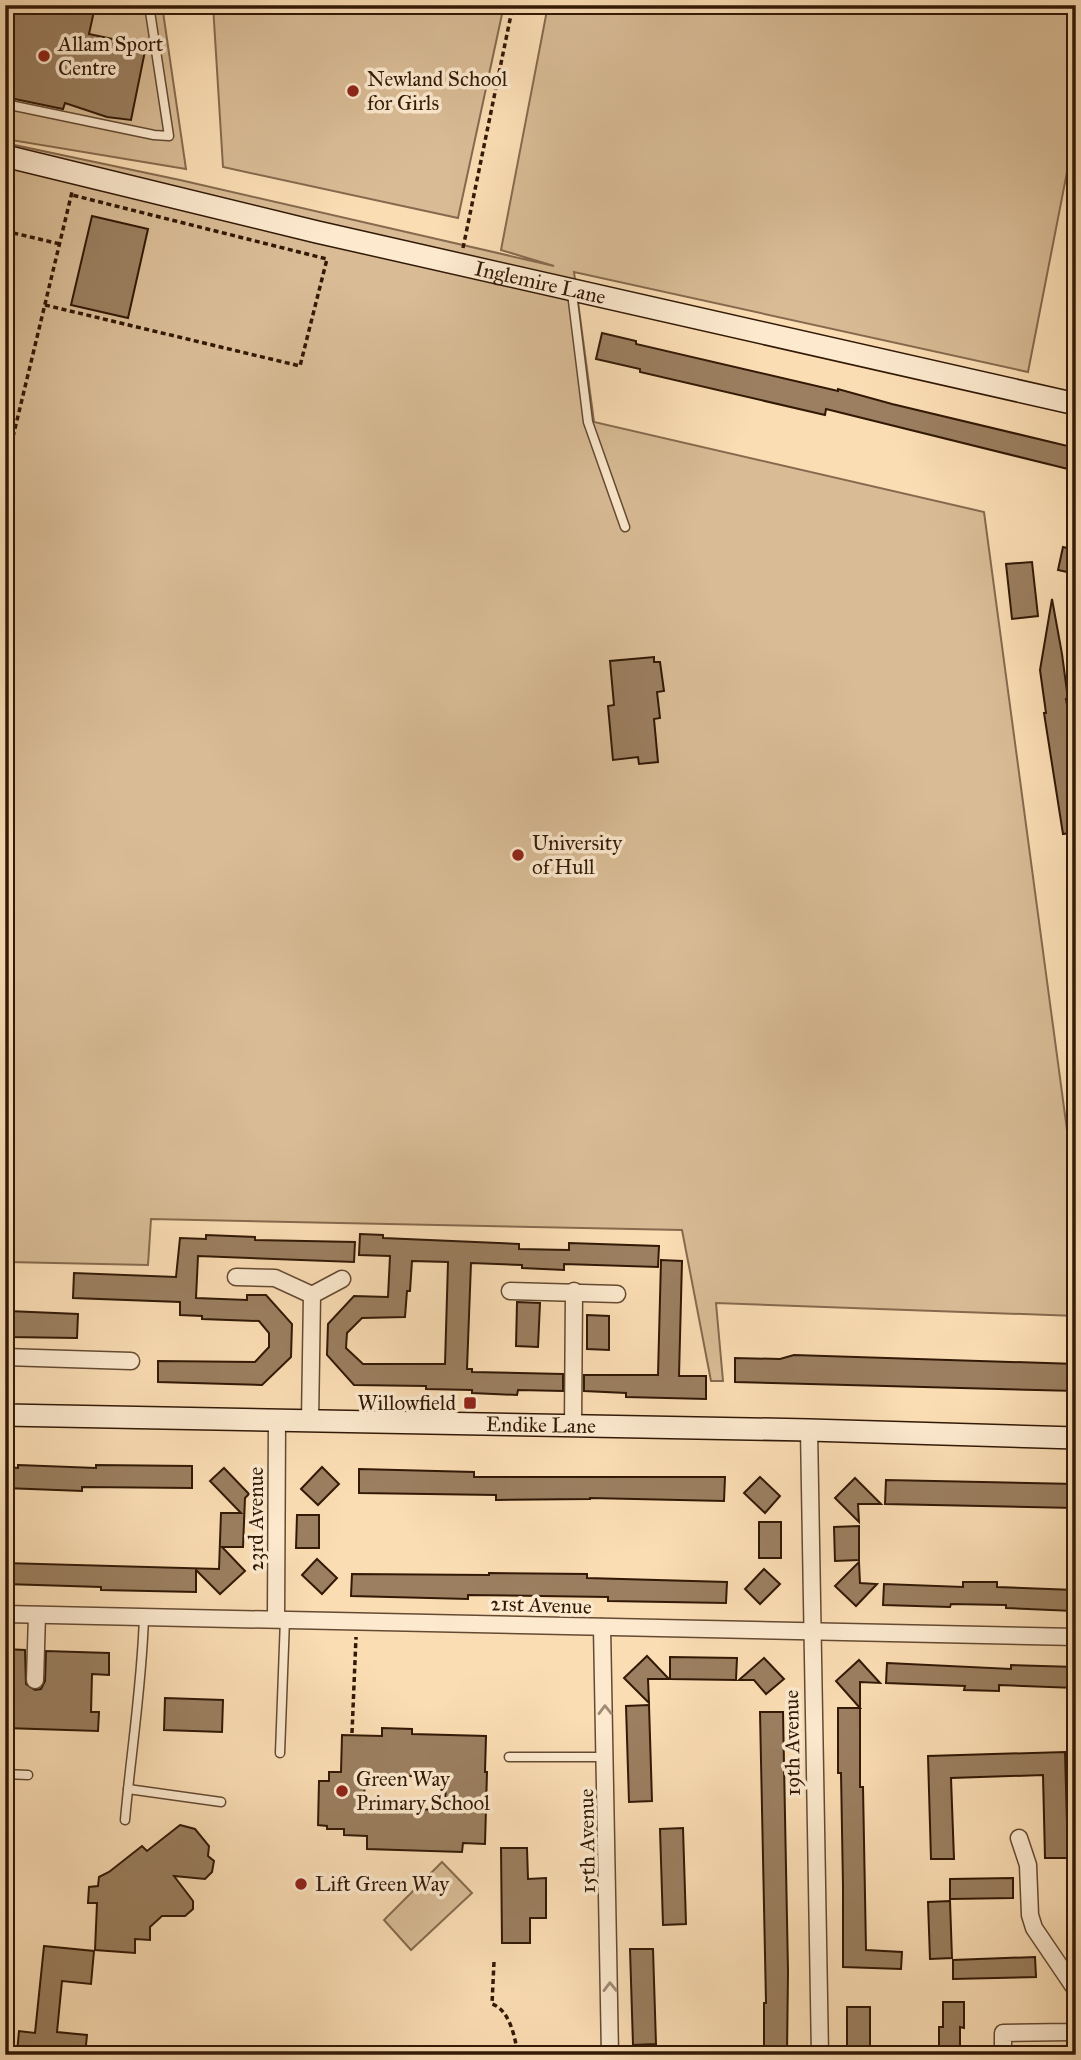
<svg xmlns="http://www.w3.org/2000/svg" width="1081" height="2060" font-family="'IM FELL Great Primer',serif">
	<rect width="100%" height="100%" fill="#fbddb4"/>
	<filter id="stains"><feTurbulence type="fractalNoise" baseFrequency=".00286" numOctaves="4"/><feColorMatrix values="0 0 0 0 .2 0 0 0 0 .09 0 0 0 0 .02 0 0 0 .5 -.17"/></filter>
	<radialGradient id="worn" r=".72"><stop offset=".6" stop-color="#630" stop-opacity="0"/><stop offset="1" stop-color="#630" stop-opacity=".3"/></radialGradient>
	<g fill="#d9bc96" stroke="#866a4e" stroke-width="2">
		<path d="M5,5h157l24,164 -181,-30z"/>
		<path d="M213,5h291l-46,213 -235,-51z"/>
		<path d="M548,5h528v121l-48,246 -454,-100 20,150 390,90 92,685v119l-360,-13 7,78h-12l-29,-151 -531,-11 -3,46 -140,-3 2,-29h-5v-1090l175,37 374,86 -53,-16z"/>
		<path d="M442,1862l30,31 -61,57 -27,-30z"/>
	</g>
	<g fill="#9b7f60" stroke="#321906" stroke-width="2" fill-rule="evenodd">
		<path d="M5,5h64l25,6 -5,23 57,12 -15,74 -24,-3 -42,-14 -2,6 -58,-12z"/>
		<path d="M92,216l56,13 -20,89 -57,-13z"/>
		<path d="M602,333l34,8v3l202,47v-2l54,15 184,44v23l-250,-62 -1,6 -185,-43v-3l-44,-10z"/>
		<path d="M1063,547l13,3v24l-18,-4z"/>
		<path d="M1032,562l6,54 -26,3 -6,-55z"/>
		<path d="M1052,599l10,55 6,45h-2l10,62v71l-13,2 -19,-121h2l-6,-43z"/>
		<path d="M654,657v5h6l4,29 -7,1 3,26 -6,1 4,43 -19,2 -1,-7 -25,3 -5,-54 6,-1 -4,-44z"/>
		<path d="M360,1234l23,1v3l136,6v5l50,1v-7l90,3 -1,21 -94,-3v6l-42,-2v-3l-51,-2 -4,106h5v3l91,2v17l-45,-1 -1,5 -45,-2v-3l-46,-1v-3l-72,-1 -27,-30 1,-31 26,-28 34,1 2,-41 -31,-1zM412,1261l36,1 -3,102h-82l-17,-16 1,-15 15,-15 43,-1 2,-26h3z"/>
		<path d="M206,1235l49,2v3l100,2 -1,20 -156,-6 -2,42 51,2v-5h19l26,29 -1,33 -29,28 -104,-3v-21l97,1 14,-15v-14l-10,-12 -57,-2v-3l-22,-1v-13l-107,-4 1,-25 102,4 4,-39 26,1z"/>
		<path d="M661,1260l21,1 -3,115h27v23l-80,-2v-4l-42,-2v-16h74z"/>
		<path d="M517,1302l23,1 -2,44 -22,-1z"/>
		<path d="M8,1311l70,3 -1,24 -69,-1z"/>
		<path d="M587,1315l22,1v34l-22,-1z"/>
		<path d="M794,1355l282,9v27l-341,-9v-24l45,1z"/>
		<path d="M18,1465l78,3v-3l96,1v22l-110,-1v4l-77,-3v-21l13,1z"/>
		<path d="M322,1467l17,17 -21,21 -17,-16z"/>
		<path d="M224,1468l25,26 -4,4 -2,49h-21l23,24 -25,23 -24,-24v22l-95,-2v-3l-96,-3v-21l214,6 2,-56h20l-31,-32z"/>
		<path d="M359,1469l115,3v5h251l-1,24 -134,-3v1l-94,1v-5l-137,-2z"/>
		<path d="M760,1477l20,19 -15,17 -21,-20z"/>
		<path d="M855,1478l26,26h-23l1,18 -24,-24z"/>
		<path d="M886,1480l190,4v24l-191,-4z"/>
		<path d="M297,1515h22v33h-23z"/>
		<rect x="759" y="1522" width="22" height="36"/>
		<path d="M859,1526v34l-24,1 -1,-34z"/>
		<path d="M317,1559l20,19 -15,16 -20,-19z"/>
		<path d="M859,1562l1,21 17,1 -21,22 -21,-20z"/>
		<path d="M764,1569l16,15 -20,20 -15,-15z"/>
		<path d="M489,1573l98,1v4l140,4 -1,21 -118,-2v-4l-140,-2v4l-117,-3 1,-22 137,1z"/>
		<path d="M963,1582h34v5l77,3 -1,21 -67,-3v-3l-55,-1 -1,3 -67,-2 1,-21 79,3z"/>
		<path d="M5,1649l20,1 1,34 9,6 6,-1 4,-8 1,-30 63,2v22l-17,-1 -1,38h8l-1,19 -93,-3z"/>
		<path d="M647,1656l22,23h-21l1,24 -25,-25z"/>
		<path d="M670,1657l67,1 -1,22 -66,-1z"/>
		<path d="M764,1658l20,21 -18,15 -12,-14h-15z"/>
		<path d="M859,1660l21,23 -20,-1v105h3l3,163 36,2 -1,17 -58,-2v-81l-2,-113h-3v-65h22l-24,-27z"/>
		<path d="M887,1663l124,6v-4l65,2v21l-77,-3v6l-35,-1 1,-4 -79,-3z"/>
		<path d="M165,1698l58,2 -1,32 -58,-2z"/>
		<path d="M649,1705l3,96 -23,1 -3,-96z"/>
		<path d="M760,1712h23l5,259 -1,84h-23v-52h2z"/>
		<path d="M382,1728l30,1v5l74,2 -1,36h2l-2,72 -22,-1 -1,9 -95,-3v-13l-23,-1v-6h-17v-3l-9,-1 1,-44h10v-9h12l1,-37 40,1zM365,1775l81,2 -1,33 -73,-2v-6h-8z"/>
		<path d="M1065,1752l3,106h-23l-2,-83 -92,3 3,81h-23l-3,-103z"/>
		<path d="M180,1825l15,4 14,17 -1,10 6,5 -2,11 -7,7 -31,-3 19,25v8l-8,7h-23l-12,11v13l-15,-1v14l-40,-3 2,-47h-9l1,-16 9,-1 1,-9 10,-5 33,-26 5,5z"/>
		<path d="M683,1828l3,96 -23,1 -3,-96z"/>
		<path d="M501,1848h26l1,31 18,-1v40h-16v25h-28z"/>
		<path d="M1013,1878v20l-63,1v-20z"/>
		<path d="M950,1901l2,57 -22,1 -2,-57z"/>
		<path d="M44,1946l50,5 -3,33 -29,-3 -5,51 30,3 -2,20 -68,-2 2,-22 16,2z"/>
		<path d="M630,1949h23l3,95 -23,1z"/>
		<path d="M1035,1957l1,20 -83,2v-19z"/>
		<path d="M943,2002h21v26l-4,-1v25l-4,1v2h-17v-28h4z"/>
		<rect x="847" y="2007" width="23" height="48"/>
	</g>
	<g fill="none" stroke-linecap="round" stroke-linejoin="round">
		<defs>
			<g id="lane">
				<path d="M5,104l149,31 15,1 -20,-131"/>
				<path d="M572,293l16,129 37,105"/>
				<path d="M280,1753l5,-134"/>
				<path d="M509,1757h97"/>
				<path d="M5,1774l23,1"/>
				<path d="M128,1789l93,13"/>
				<path d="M125,1820c6,-68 17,-135 19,-204"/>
			</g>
			<g id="street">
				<path d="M236,1277l39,1 37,17 30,-16"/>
				<path d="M510,1291l107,3"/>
				<path d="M5,1357l126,4"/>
				<path d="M310,1421l2,-126"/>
				<path d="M573,1426l1,-135"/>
				<path d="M809,1430l11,625"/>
				<path d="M5,1614l1071,23"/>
				<path d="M276,1619l1,-199"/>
				<path d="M602,1627l8,428"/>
				<path d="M35,1680l2,-65"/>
				<path d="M1019,1838l9,27 2,50 4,13 42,62"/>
				<path d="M1003,2055v-22l66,-1 7,-5"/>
			</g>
			<g id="secondary">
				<path id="s1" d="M5,156l312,76 759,172"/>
				<path id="s2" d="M5,1415l804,15 267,8"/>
			</g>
		</defs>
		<use href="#lane" stroke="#644a32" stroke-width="11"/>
		<use href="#street" stroke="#644a32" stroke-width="19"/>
		<use href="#secondary" stroke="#321906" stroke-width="24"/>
		<g stroke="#321906" stroke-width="3.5" stroke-dasharray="5 3.5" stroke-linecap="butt">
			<path d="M5,231l55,13"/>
			<path d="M463,248l50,-243"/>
			<path d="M45,305l255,61 27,-107 -255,-64"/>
			<path d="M5,470l67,-278"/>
			<path d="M352,1733l4,-96"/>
			<path d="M494,1962l-2,42c18,6 23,34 26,51"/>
		</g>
		<use href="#lane" stroke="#fce9ce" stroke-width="8"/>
		<use href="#street" stroke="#fce9ce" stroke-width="16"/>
		<use href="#secondary" stroke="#fce9ce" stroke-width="21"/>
	</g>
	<defs><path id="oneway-chevron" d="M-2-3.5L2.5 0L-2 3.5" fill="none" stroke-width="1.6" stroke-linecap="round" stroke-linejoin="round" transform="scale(1.75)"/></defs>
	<g stroke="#a18b74">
		<use href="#oneway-chevron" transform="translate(605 1710) rotate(-91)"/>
		<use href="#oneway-chevron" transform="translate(610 1987) rotate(-91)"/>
	</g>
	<g fill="#8f2418" stroke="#fce9ce" stroke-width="2.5">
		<circle cx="44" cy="56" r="7"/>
		<circle cx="353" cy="91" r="7"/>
		<circle cx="518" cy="855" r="7"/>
		<rect x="463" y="1396" width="14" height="14" rx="3.5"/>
		<circle cx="342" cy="1791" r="7"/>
		<circle cx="301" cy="1884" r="7"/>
	</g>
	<g text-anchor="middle" stroke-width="7" stroke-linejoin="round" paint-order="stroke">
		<g font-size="21" fill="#321906" stroke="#fce9ce" text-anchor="start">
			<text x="58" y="51">Allam Sport<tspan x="58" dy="24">Centre</tspan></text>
			<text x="367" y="86">Newland School<tspan x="367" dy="24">for Girls</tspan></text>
			<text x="532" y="850">University<tspan x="532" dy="24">of Hull</tspan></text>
			<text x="456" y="1410" text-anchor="end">Willowfield</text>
			<text x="356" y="1786">Green Way<tspan x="356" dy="24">Primary School</tspan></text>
			<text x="315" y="1891">Lift Green Way</text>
		</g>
		<g font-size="21" fill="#321906" stroke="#fce9ce">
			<text dy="7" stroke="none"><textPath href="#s1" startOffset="550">Inglemire Lane</textPath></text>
			<text dy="7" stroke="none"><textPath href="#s2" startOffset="536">Endike Lane</textPath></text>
			<text transform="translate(256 1519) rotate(-90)" y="7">23rd Avenue</text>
			<text transform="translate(541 1605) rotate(2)" y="7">21st Avenue</text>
			<text transform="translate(792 1743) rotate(-91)" y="7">19th Avenue</text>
			<text transform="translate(587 1841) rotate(-91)" y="7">15th Avenue</text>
		</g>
	</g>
	<rect width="1081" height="2060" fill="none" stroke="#fbddb4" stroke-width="28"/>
	<rect x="7" y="7" width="1067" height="2046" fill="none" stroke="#321906" stroke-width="3.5"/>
	<rect x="14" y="14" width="1053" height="2032" fill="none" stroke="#321906" stroke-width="2"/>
	<rect width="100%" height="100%" filter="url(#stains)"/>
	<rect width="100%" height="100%" fill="url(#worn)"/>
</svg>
